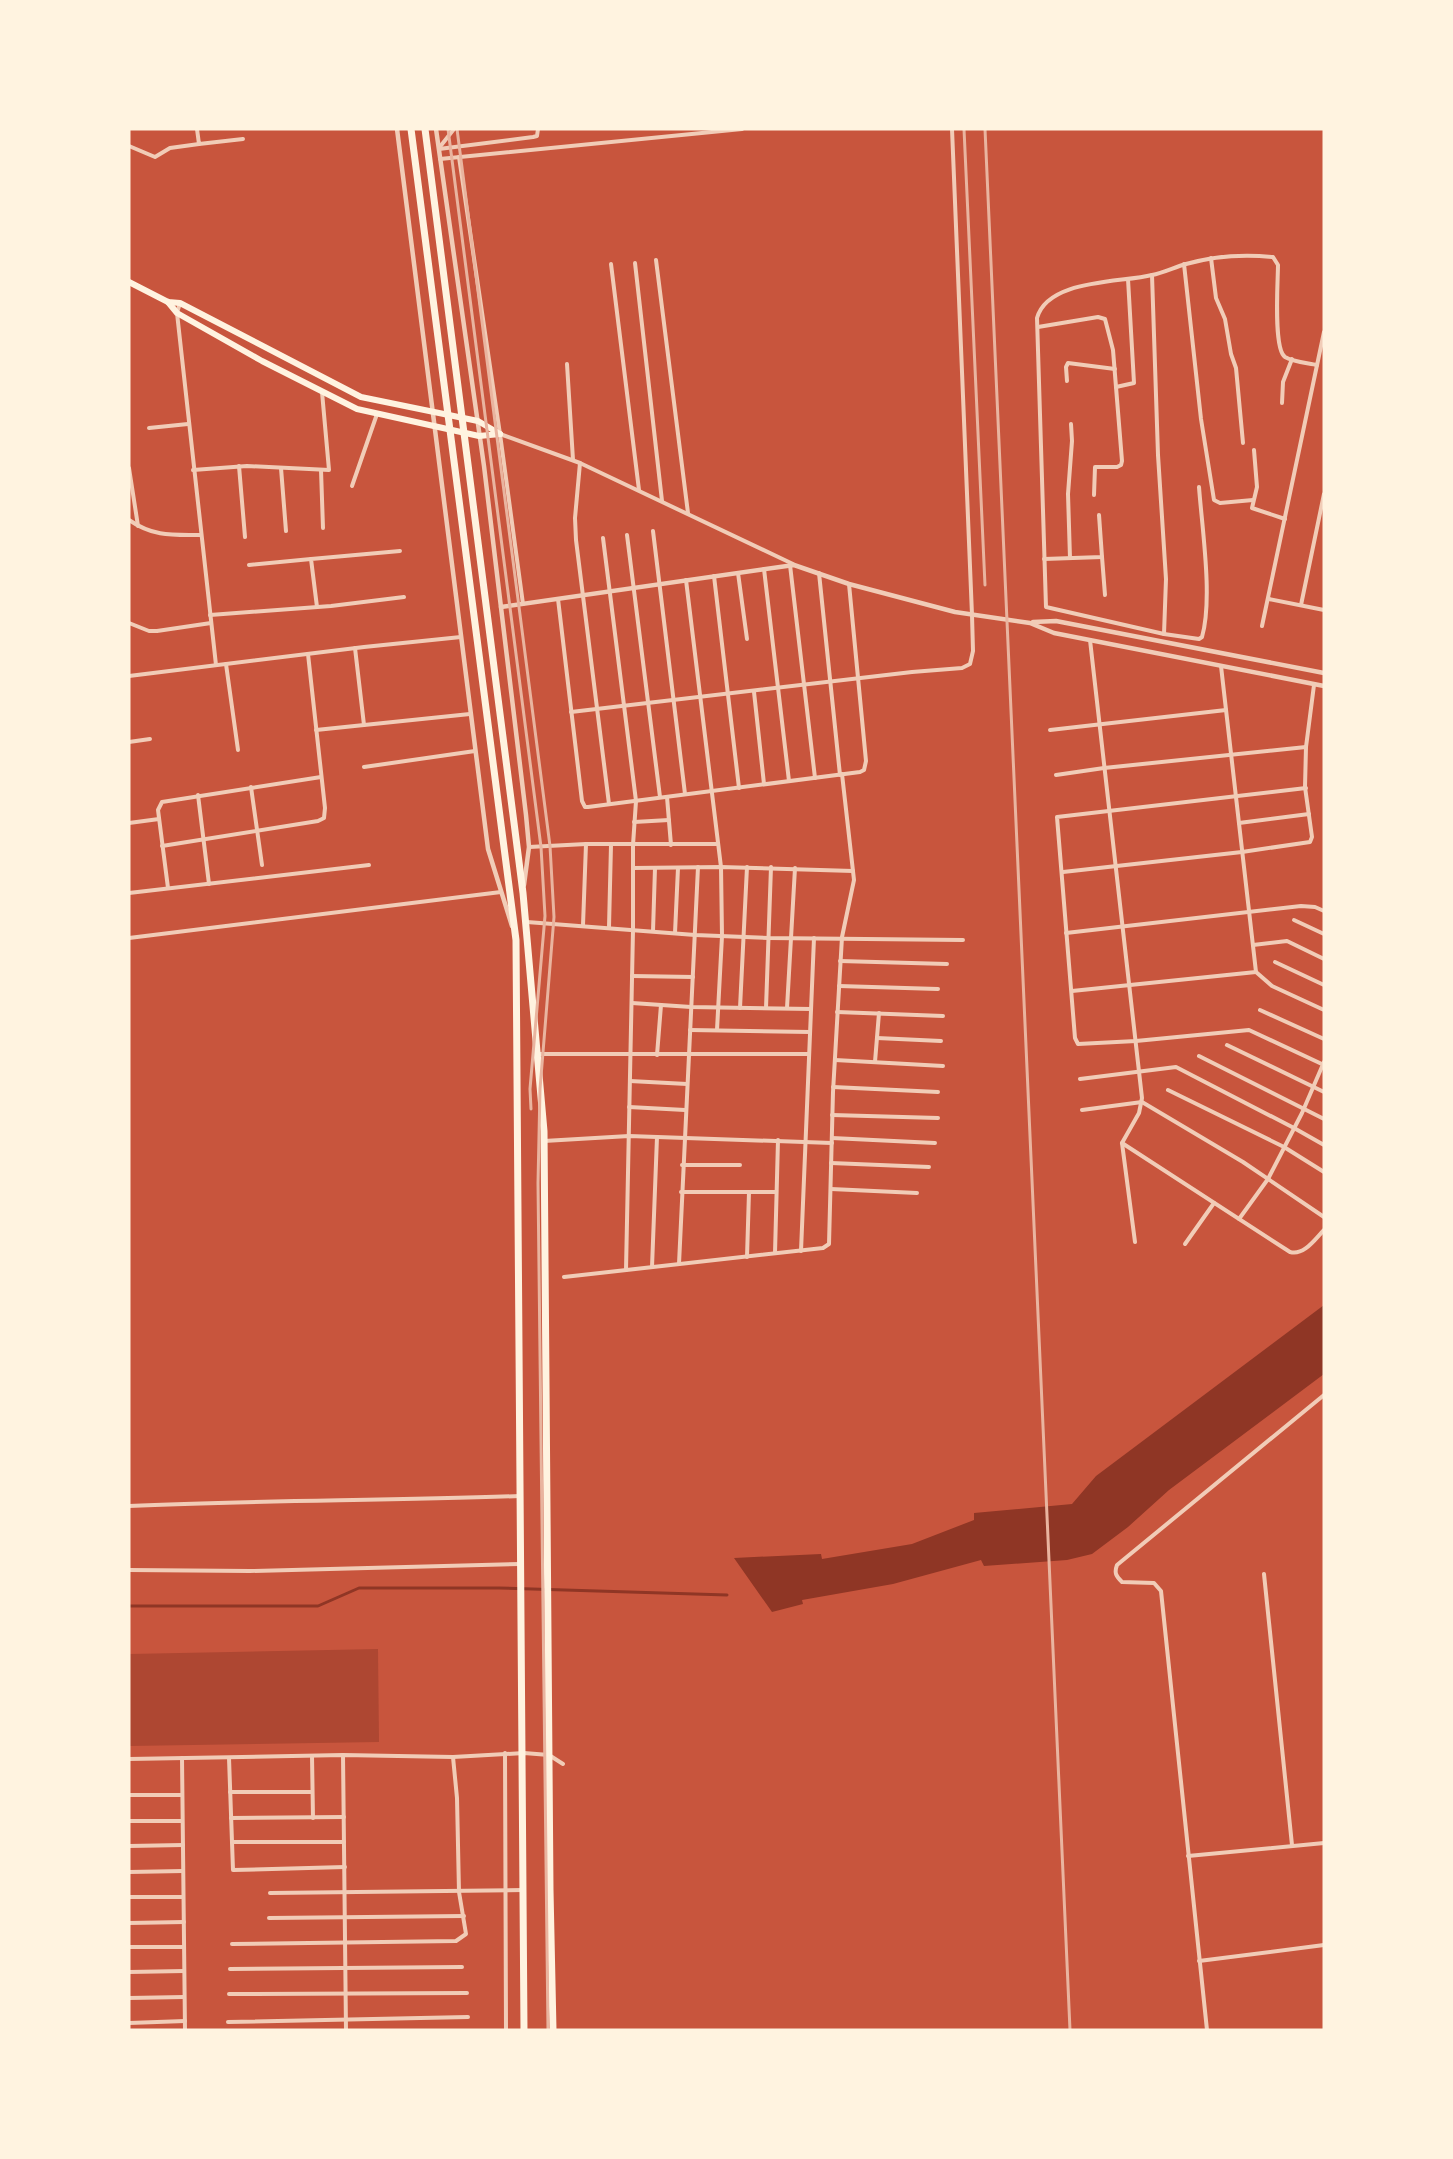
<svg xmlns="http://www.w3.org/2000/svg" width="1453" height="2159" font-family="'DejaVu Sans',sans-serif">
	<rect width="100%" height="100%" fill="#c8553d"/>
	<path fill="#ae4732" d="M378,1649l1,93 -250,4v-92z"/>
	<path fill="#8f3625" d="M1324,1305v69l-155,116 -41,37 -36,27 -25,6 -83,6 -3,-6 -88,24 -91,16 1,4 -31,8 -38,-54 87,-4 1,5 90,-15 62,-24v-7l98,-9 24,-28z"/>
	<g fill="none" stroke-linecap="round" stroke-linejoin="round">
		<path stroke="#8f3625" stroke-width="3" d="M129,1606h189l41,-18h140l228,7"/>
		<g stroke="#f1ccb7" stroke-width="4">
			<path d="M197,129l2,15 44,-5"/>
			<path d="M129,146l26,11 15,-9 29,-4"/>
			<path d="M439,148l15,-19"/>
			<path d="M439,149l94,-12 4,-1 1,-7"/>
			<path d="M459,157l41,277 23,170"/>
			<path d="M440,159l302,-30"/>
			<path d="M1211,258l5,40 9,21 6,35 5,14 7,75"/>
			<path d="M656,260l32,253"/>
			<path d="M635,263l27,238"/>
			<path d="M611,264l28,226"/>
			<path d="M1184,264l17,155 13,81 6,3 33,-3"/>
			<path d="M1152,275l6,180 8,124 -2,55"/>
			<path d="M180,303l-3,10 39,352"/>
			<path d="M1038,327l60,-10 7,2 8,31 9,111 -1,4 -4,2h-22l-1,28"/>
			<path d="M567,364l6,96"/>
			<path d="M1067,381l-1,-14 2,-4 47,6"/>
			<path d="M1116,387l18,-4 -6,-104"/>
			<path d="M1282,403l1,-21 9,-23"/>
			<path d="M149,428l39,-4"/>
			<path d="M500,434l80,29 213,101"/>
			<path d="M1254,450l3,37 -5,21 33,11"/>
			<path d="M580,463l-5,55 1,22 33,264"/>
			<path d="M239,466l6,71"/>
			<path d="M129,468l9,58"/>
			<path d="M281,468l5,63"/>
			<path d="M193,470l54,-4 82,4 -7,-78"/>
			<path d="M321,470l2,58"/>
			<path d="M352,486l25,-72"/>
			<path d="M1199,487c3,41 14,112 3,150l-3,2 -35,-5 -118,-27 -9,-289c11,-39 83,-35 115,-43 11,-2 23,-8 34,-11 28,-8 58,-10 87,-7l5,8c0,15 -5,84 7,92 8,5 23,6 32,8"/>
			<path d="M129,520c25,17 43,15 72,15"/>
			<path d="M653,531l32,263"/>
			<path d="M627,535l33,262"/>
			<path d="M603,538l33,263 -3,44v85l-7,340"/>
			<path d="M1102,557l3,38"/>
			<path d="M1070,558l-2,-64 4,-53 -1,-17"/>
			<path d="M1044,559l58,-2 -3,-42"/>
			<path d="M249,565l62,-6"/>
			<path d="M790,565l25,213"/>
			<path d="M764,569l25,212"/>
			<path d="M738,573l9,66"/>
			<path d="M819,573l21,202"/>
			<path d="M714,576l25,212"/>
			<path d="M686,580l35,287 1,69 -5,94"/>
			<path d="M558,599l24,202 3,6h3l272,-35 4,-2 2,-9 -17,-177"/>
			<path d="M1269,599l55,11"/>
			<path d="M1301,605l23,-111"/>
			<path d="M317,607l-6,-48 89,-8"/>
			<path d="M210,615l121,-9 73,-9"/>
			<path d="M129,623l20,8h8l54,-8"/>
			<path d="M1262,626l62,-294"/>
			<path d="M1090,640l52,458 -3,15 -17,30 13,99"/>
			<path d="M355,648l9,77"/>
			<path d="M226,664l12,86"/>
			<path d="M129,676l235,-29 97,-10"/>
			<path d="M754,692l10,92"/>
			<path d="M571,712l341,-40 50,-4 8,-4 3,-13 -1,-36 -20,-486"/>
			<path d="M316,730l154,-16"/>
			<path d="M1050,730l176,-20"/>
			<path d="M129,742l21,-3"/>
			<path d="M364,767l111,-16"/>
			<path d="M1056,775l48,-7 202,-21"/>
			<path d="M251,787l11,78"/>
			<path d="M1306,788l-249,29 18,221 3,6 58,-3 113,-11 75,35"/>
			<path d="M198,795l11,89"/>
			<path d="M667,797l4,48"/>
			<path d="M634,822l35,-2"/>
			<path d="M129,823l30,-4"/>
			<path d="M1239,823l70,-9"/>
			<path d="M162,846l156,-25 6,-3 1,-10 -17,-154"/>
			<path d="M529,847l57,-3h132"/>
			<path d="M633,868l88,-1 132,4"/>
			<path d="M1063,872l179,-20 68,-10 2,-5 -7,-50 1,-40 8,-62"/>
			<path d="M168,888l-10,-78 4,-8 159,-25"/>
			<path d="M129,893l240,-28"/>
			<path d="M1294,920l30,14"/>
			<path d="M527,922l168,13 73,3 195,2"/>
			<path d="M583,925l3,-81"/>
			<path d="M609,927l2,-82"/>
			<path d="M653,931l2,-63"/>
			<path d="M675,933l3,-65"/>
			<path d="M1066,933l235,-27 14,1 9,4"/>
			<path d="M129,938l372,-46"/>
			<path d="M1253,945l34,-4 37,18"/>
			<path d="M840,961l107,3"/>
			<path d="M1275,962l49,23"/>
			<path d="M1256,972l16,14 52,24"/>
			<path d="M632,976l61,1"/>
			<path d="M839,986l99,3"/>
			<path d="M1072,991l184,-19 -35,-306"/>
			<path d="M632,1003l59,4 120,2"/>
			<path d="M740,1008l7,-141"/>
			<path d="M766,1008l5,-141"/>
			<path d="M787,1008l8,-140"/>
			<path d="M1260,1010l64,29"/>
			<path d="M837,1012l106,4"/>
			<path d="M690,1030l120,2"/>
			<path d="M877,1038l64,3"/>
			<path d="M1227,1045l97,47"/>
			<path d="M539,1054h270"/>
			<path d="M657,1055l4,-50"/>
			<path d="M1199,1056l125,63"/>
			<path d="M835,1060l108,6"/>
			<path d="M875,1062l4,-49"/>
			<path d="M1080,1079l96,-12 118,61 30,17"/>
			<path d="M630,1081l57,3"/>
			<path d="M833,1087l105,5"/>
			<path d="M1168,1090l116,57 40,25"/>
			<path d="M629,1107l56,3"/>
			<path d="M1082,1110l60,-8 101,60 81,55"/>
			<path d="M832,1115l106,3"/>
			<path d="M832,1138l103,5"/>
			<path d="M544,1141l85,-5 203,7"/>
			<path d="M1122,1143l168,109c14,4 25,-13 34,-22"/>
			<path d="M831,1163l98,4"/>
			<path d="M682,1165h58"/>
			<path d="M831,1189l86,4"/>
			<path d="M681,1192h95"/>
			<path d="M1239,1219l29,-40 34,-66 22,-51"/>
			<path d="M1185,1244l29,-41"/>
			<path d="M801,1251l13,-313"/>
			<path d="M775,1253l3,-113"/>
			<path d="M747,1257l2,-65"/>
			<path d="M679,1264l19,-397"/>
			<path d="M652,1267l5,-130"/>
			<path d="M564,1277l259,-29 6,-4 4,-152 9,-155 12,-57 -12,-106"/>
			<path d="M129,1506c130,-6 261,-5 391,-10"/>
			<path d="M129,1570l121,1 270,-7"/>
			<path d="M1264,1574l28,271"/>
			<path d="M505,1753l1,277"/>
			<path d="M343,1755l3,275"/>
			<path d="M312,1756l1,62"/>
			<path d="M182,1758l3,272"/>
			<path d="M229,1758l4,112 112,-3"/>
			<path d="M129,1759l214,-4 110,2 71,-4 25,2 14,9"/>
			<path d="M230,1792h82"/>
			<path d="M129,1795h53"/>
			<path d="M231,1818l113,-1"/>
			<path d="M129,1821h53"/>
			<path d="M232,1842h112"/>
			<path d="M129,1846l54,-1"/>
			<path d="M1188,1856l136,-13"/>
			<path d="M129,1872l54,-1"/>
			<path d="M270,1893l253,-3"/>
			<path d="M129,1897h54"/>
			<path d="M269,1918l195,-2"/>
			<path d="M129,1923l55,-1"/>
			<path d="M232,1944l224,-3 10,-7 -7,-42 -2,-94 -4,-41"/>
			<path d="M129,1947h55"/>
			<path d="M1199,1961l125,-16"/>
			<path d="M230,1969l232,-2"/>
			<path d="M129,1972l55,-1"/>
			<path d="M229,1994l238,-1"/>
			<path d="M129,1998l55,-1"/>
			<path d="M228,2022l240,-5"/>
			<path d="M129,2023l56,-2"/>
			<path d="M1207,2030l-46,-439 -7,-8 -32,-1c-6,-6 -8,-9 -5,-17l207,-170"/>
		</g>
		<g stroke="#f1ccb7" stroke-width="4.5">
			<path d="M397,129l91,720 24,77"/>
			<path d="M436,129l48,337 42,349 3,32 -5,38"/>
			<path d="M501,607l293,-42 55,19 106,28 75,11 24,10 270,53"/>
			<path d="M1033,622l23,-1 268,52"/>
		</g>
		<g stroke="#fff3e0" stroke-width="6">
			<path d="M129,282l39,20 12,1 181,94 117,24 22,13"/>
			<path d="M168,302l9,11 85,48 95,48 122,27 21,-2"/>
		</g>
		<g stroke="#fff3e0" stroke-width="7">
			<path d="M411,129l105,811 8,1090"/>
			<path d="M425,129l98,764 21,238 6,759 3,140"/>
		</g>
		<g stroke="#e9b49f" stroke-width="3">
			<path d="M448,129l93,718 4,69 -15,173 1,20"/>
			<path d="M457,129l93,717 4,71 -14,172 -2,94 10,847"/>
			<path d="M964,129l21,456"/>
			<path d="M985,129l85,1901"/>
		</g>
	</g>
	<rect width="1453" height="2159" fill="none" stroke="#fff3e0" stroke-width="261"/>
</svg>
